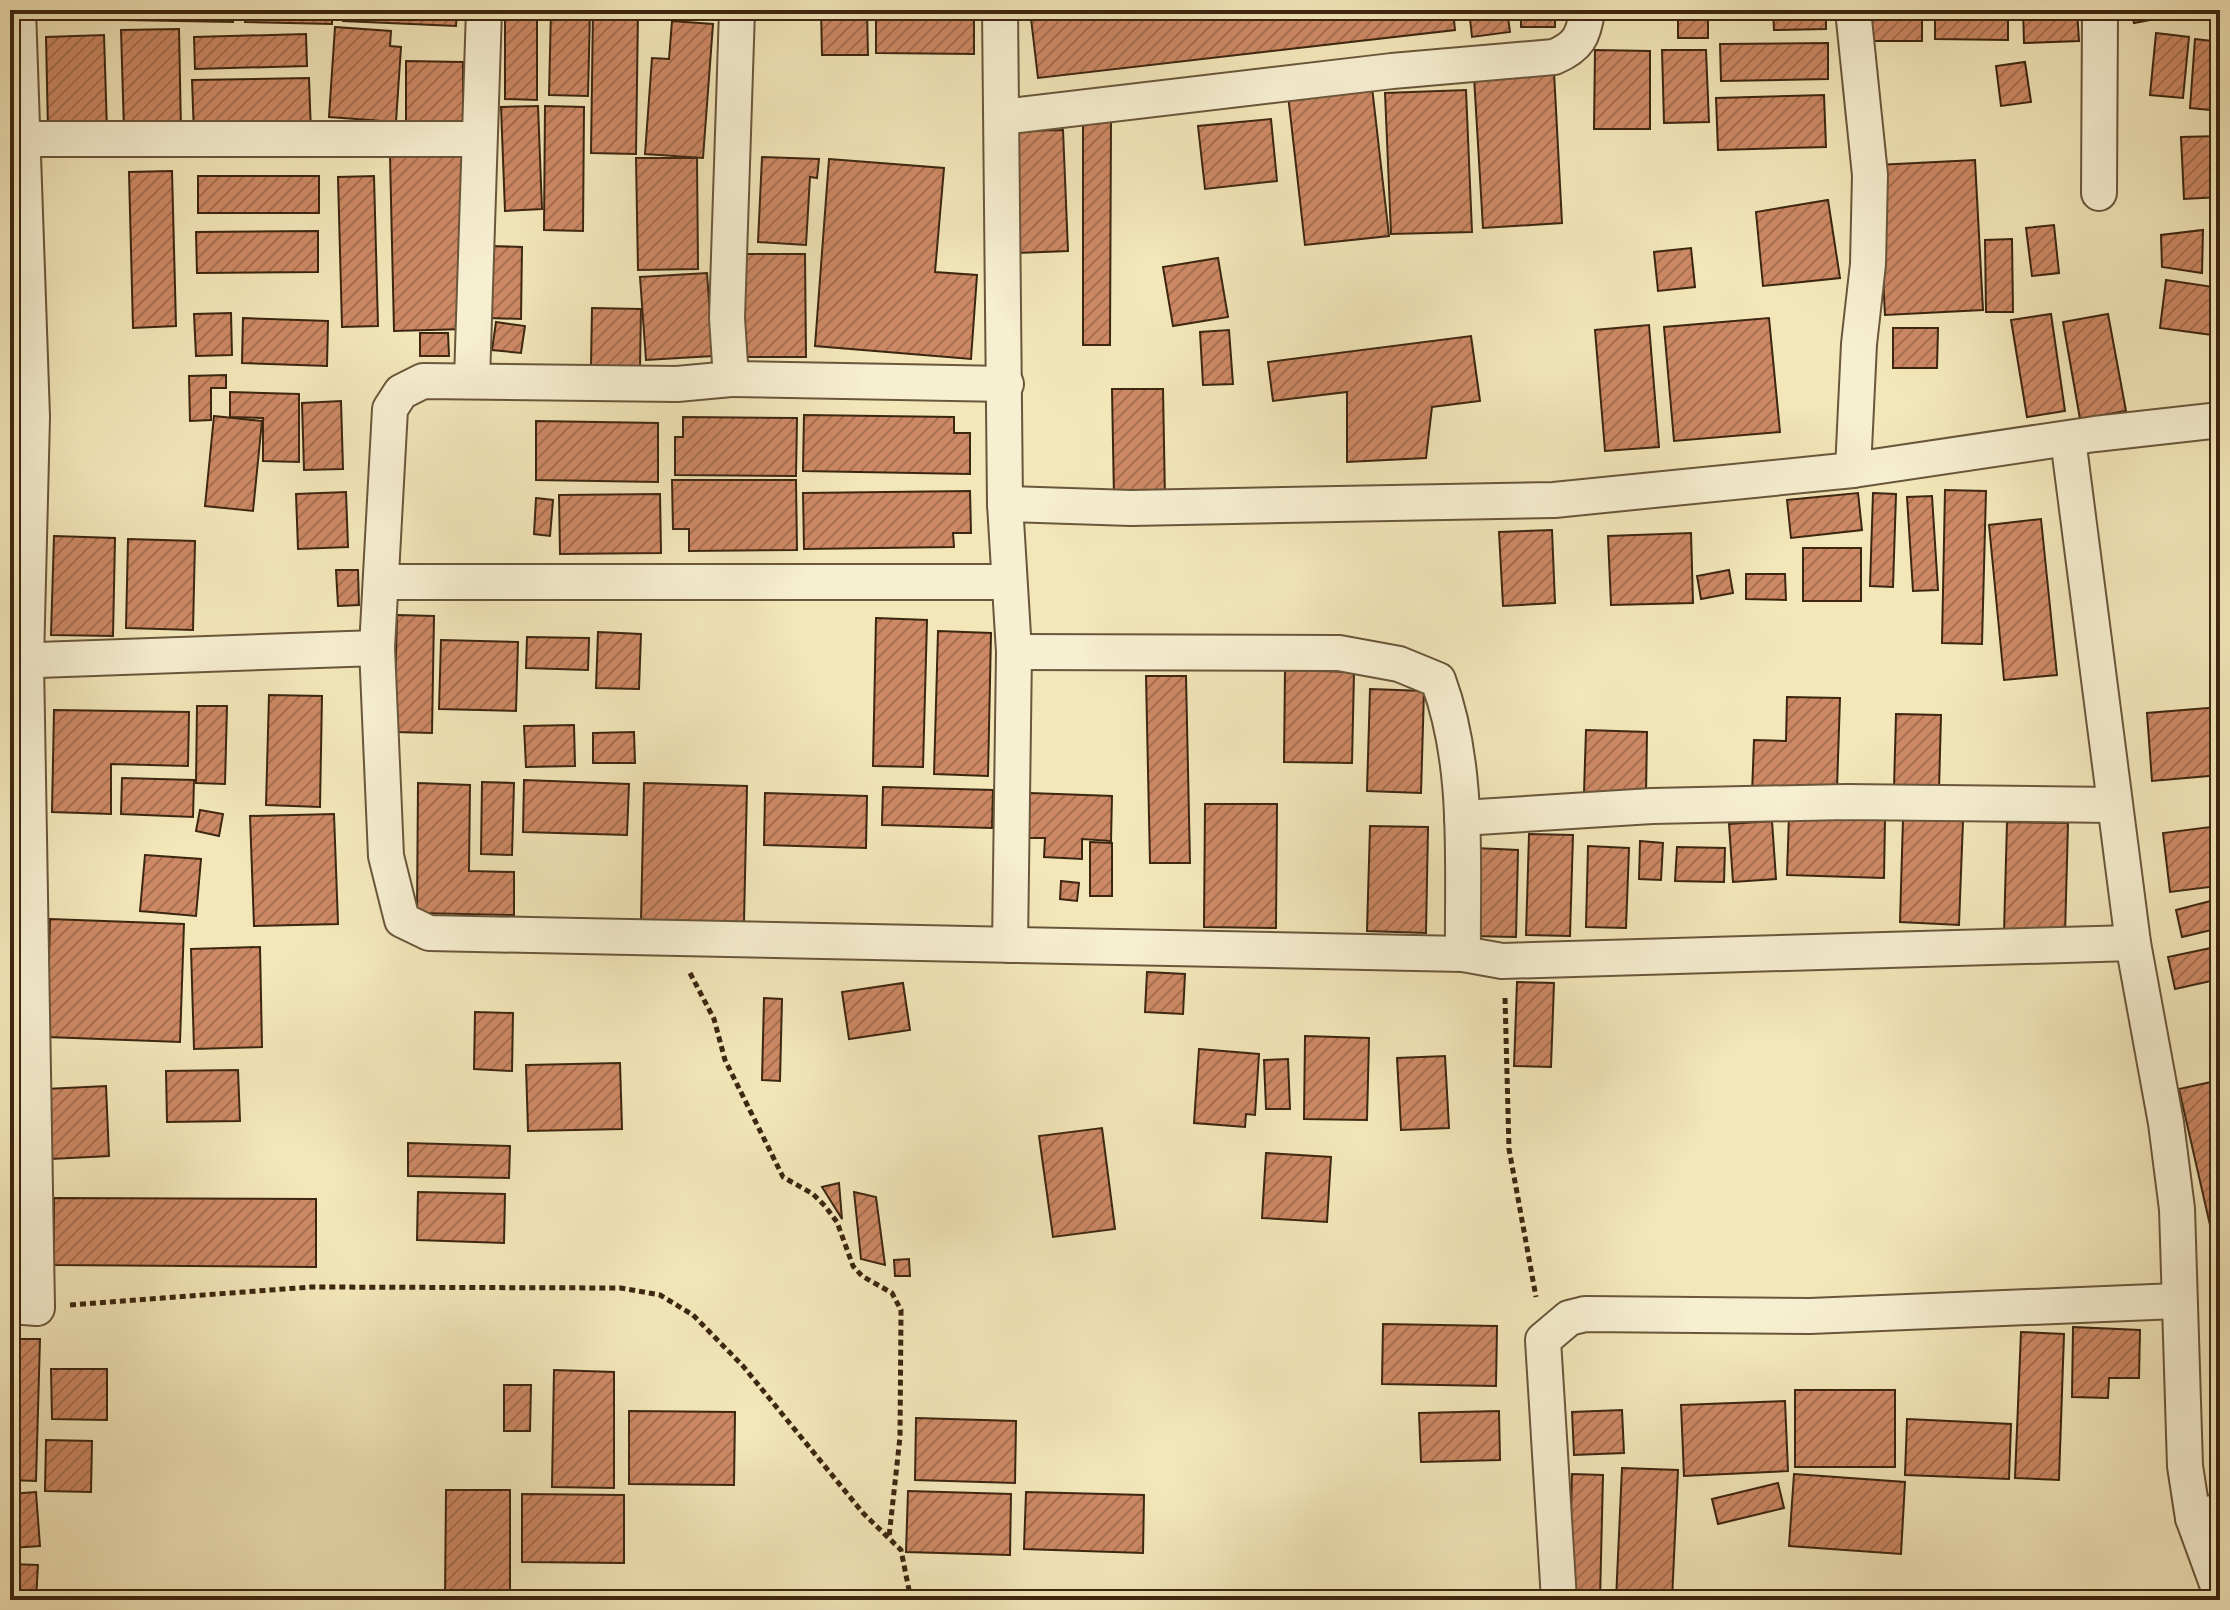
<svg xmlns="http://www.w3.org/2000/svg" width="2230" height="1610" font-family="'IM FELL DW Pica',serif">
	<defs>
		<pattern id="building-hatch" width="6" height="6" patternUnits="userSpaceOnUse" patternTransform="scale(2)"><rect width="6" height="6" fill="#cd8965"/><path d="M-1 1l2-2M0 6l6-6M5 7l2-2" fill="none" stroke="#a87052"/></pattern>
	</defs>
	<rect width="100%" height="100%" fill="#f3e7ba"/>
	<filter id="stains"><feTurbulence type="fractalNoise" baseFrequency=".0025" numOctaves="4"/><feColorMatrix values="0 0 0 0 .2 0 0 0 0 .09 0 0 0 0 .02 0 0 0 .5 -.17"/></filter>
	<radialGradient id="worn" r=".72"><stop offset=".6" stop-color="#630" stop-opacity="0"/><stop offset="1" stop-color="#630" stop-opacity=".3"/></radialGradient>
	<g fill="url(#building-hatch)" stroke="#3d2610" stroke-width="2">
		<path d="M124,10h110l-1,12 -109,-2z"/>
		<path d="M245,10h87v14l-87,-2z"/>
		<path d="M343,10h114l-1,16 -113,-5z"/>
		<path d="M505,10l32,1v89l-32,-1z"/>
		<path d="M551,10h39l-2,86 -39,-1z"/>
		<path d="M593,10h45l-2,144 -45,-1z"/>
		<path d="M821,10h46l1,45h-46z"/>
		<path d="M876,10h98v44l-98,-1z"/>
		<path d="M1030,10h423l2,20 -417,48z"/>
		<path d="M1469,10h38l3,22 -38,5z"/>
		<rect x="1521" y="10" width="34" height="17"/>
		<rect x="1678" y="10" width="30" height="28"/>
		<path d="M1773,10h53v19l-52,1z"/>
		<path d="M1864,10l58,1v30h-59z"/>
		<path d="M1935,10h73v30l-73,-1z"/>
		<path d="M2023,10h54l2,31 -55,2z"/>
		<path d="M2131,10h34l1,7 -32,6z"/>
		<path d="M672,21l41,3 -10,134 -58,-4 7,-96 17,1z"/>
		<path d="M335,27l56,4 -1,15 11,1 -5,75 -67,-5z"/>
		<path d="M179,29l2,101 -57,1 -3,-101z"/>
		<path d="M2156,33l33,4 -6,61 -33,-3z"/>
		<path d="M306,34l1,32 -112,3 -1,-32z"/>
		<path d="M104,35l3,95h-59l-2,-93z"/>
		<path d="M2195,39l25,3v69l-30,-3z"/>
		<path d="M1828,43v36l-107,2 -1,-37z"/>
		<path d="M1595,50l55,1v78h-56z"/>
		<path d="M1662,50h44l3,72 -45,1z"/>
		<path d="M406,61l57,1v59h-57z"/>
		<path d="M2025,62l6,40 -30,4 -5,-40z"/>
		<path d="M1554,72l8,151 -79,5 -9,-151z"/>
		<path d="M309,78l2,55 -117,2 -2,-55z"/>
		<path d="M1372,87l17,149 -84,9 -17,-150z"/>
		<path d="M1466,90l6,142 -81,2 -6,-141z"/>
		<path d="M1824,95l2,52 -108,3 -2,-52z"/>
		<path d="M538,106l4,103 -37,2 -4,-104z"/>
		<path d="M545,106l39,1 -1,124 -39,-1z"/>
		<path d="M1083,119h28l-1,226h-27z"/>
		<path d="M1271,119l6,62 -72,8 -7,-63z"/>
		<path d="M1063,130l5,121 -51,2 -4,-122z"/>
		<path d="M2220,136v61l-36,2 -3,-62z"/>
		<path d="M462,155l4,174 -72,2 -4,-175z"/>
		<path d="M762,157l57,2 -2,19 -7,-1 -4,68 -48,-3z"/>
		<path d="M636,158h61l1,111 -60,1z"/>
		<path d="M829,159l115,9 -9,104 42,3 -6,84 -156,-13z"/>
		<path d="M1975,160l8,150 -98,5 -8,-150z"/>
		<path d="M172,171l4,155 -43,2 -4,-156z"/>
		<rect x="198" y="176" width="121" height="37"/>
		<path d="M374,176l4,150 -36,1 -4,-150z"/>
		<path d="M1828,200l12,78 -77,8 -7,-74z"/>
		<path d="M2054,225l5,48 -27,3 -6,-48z"/>
		<path d="M2203,230l-1,43 -40,-6 -1,-32z"/>
		<path d="M318,231v41l-121,1 -1,-41z"/>
		<path d="M2012,239l1,73h-27l-1,-72z"/>
		<path d="M490,246l32,1 -1,72 -32,-1z"/>
		<path d="M1691,248l4,39 -37,4 -4,-39z"/>
		<path d="M744,254h61l1,103h-61z"/>
		<path d="M1218,258l10,59 -55,9 -10,-59z"/>
		<path d="M707,273l6,83 -67,4 -6,-83z"/>
		<path d="M2166,280l54,8v48l-60,-8z"/>
		<path d="M592,308l49,1 -1,59 -49,-1z"/>
		<path d="M231,313l1,42 -36,1 -2,-42z"/>
		<path d="M2051,314l14,97 -38,6 -16,-97z"/>
		<path d="M2108,314l18,97 -46,8 -17,-97z"/>
		<path d="M243,318l85,3 -1,45 -85,-3z"/>
		<path d="M1769,318l11,114 -106,9 -10,-114z"/>
		<path d="M496,322l29,4 -4,27 -29,-3z"/>
		<path d="M1649,325l10,122 -54,4 -10,-121z"/>
		<path d="M1893,328h45l-1,40h-44z"/>
		<path d="M1229,330l4,54 -30,1 -3,-53z"/>
		<path d="M420,333h28l1,23h-29z"/>
		<path d="M1471,336l9,65 -48,6 -6,51 -79,4v-70l-74,9 -5,-39z"/>
		<path d="M226,375v13h-15v32l-21,1 -1,-45z"/>
		<path d="M1112,389h51l2,110h-51z"/>
		<path d="M230,392l69,2v68l-36,-1v-43l-33,-1z"/>
		<path d="M341,401l2,68 -39,1 -2,-67z"/>
		<path d="M804,415l150,2v16h16v41l-167,-3z"/>
		<path d="M214,416l48,5 -9,90 -48,-5z"/>
		<path d="M683,417l114,1 -1,58 -121,-1v-38h8z"/>
		<path d="M536,421l122,2v59l-122,-2z"/>
		<path d="M672,480h124l1,70 -108,1v-22h-16z"/>
		<path d="M1945,490l41,1 -4,153 -40,-1z"/>
		<path d="M970,491l1,42h-18l1,14 -150,2 -1,-56z"/>
		<path d="M346,492l2,55 -50,2 -2,-55z"/>
		<path d="M1858,493l4,37 -71,8 -4,-38z"/>
		<path d="M1873,493l23,1 -3,93 -23,-1z"/>
		<path d="M660,494l1,59 -101,1 -1,-59z"/>
		<path d="M1932,496l6,94 -25,1 -6,-94z"/>
		<path d="M536,498l17,2 -3,36 -16,-2z"/>
		<path d="M2041,519l16,156 -53,5 -15,-155z"/>
		<path d="M1552,530l3,73 -52,3 -4,-74z"/>
		<path d="M1691,533l2,70 -82,2 -3,-69z"/>
		<path d="M54,536l61,2 -2,98 -62,-1z"/>
		<path d="M128,539l67,2 -2,89 -67,-2z"/>
		<rect x="1803" y="548" width="58" height="53"/>
		<path d="M336,570h22l1,35 -21,1z"/>
		<path d="M1729,570l4,23 -32,6 -4,-23z"/>
		<path d="M1746,574h39l1,26 -40,-1z"/>
		<path d="M397,615l37,1 -2,117 -38,-1z"/>
		<path d="M876,618l51,2 -4,147 -50,-1z"/>
		<path d="M938,631l53,2 -3,143 -54,-2z"/>
		<path d="M598,632l43,2 -2,55 -43,-1z"/>
		<path d="M527,637l62,1 -1,32 -62,-2z"/>
		<path d="M441,640l77,2 -2,69 -77,-2z"/>
		<path d="M1285,670l69,2 -2,91 -68,-1z"/>
		<path d="M1146,676h40l4,187h-40z"/>
		<path d="M1370,689l54,2 -3,102 -54,-2z"/>
		<path d="M269,695l53,1 -2,111 -54,-2z"/>
		<path d="M1787,697l53,1 -3,91 -85,5 2,-54 32,1z"/>
		<path d="M197,706h30l-2,78 -29,-1z"/>
		<path d="M2220,707v68l-68,6 -5,-68z"/>
		<path d="M54,710l135,2 -1,54 -77,-2v50l-59,-2z"/>
		<path d="M1896,714l45,1 -2,75 -45,-2z"/>
		<path d="M574,725l1,41 -49,1 -2,-41z"/>
		<path d="M1586,730l61,2 -1,63 -62,-2z"/>
		<path d="M634,732l1,31h-42v-30z"/>
		<path d="M122,778l72,2 -1,37 -72,-3z"/>
		<path d="M524,780l105,4 -2,51 -104,-3z"/>
		<path d="M482,782l32,1 -2,72 -31,-1z"/>
		<path d="M418,783l52,2 -1,86 45,1v43l-97,-2z"/>
		<path d="M644,783l103,3 -3,136 -103,-2z"/>
		<path d="M883,787l110,3 -1,38 -110,-3z"/>
		<path d="M765,793l102,3 -1,52 -102,-3z"/>
		<path d="M1030,793l82,3 -1,45 -29,-2v20l-38,-2 1,-19h-17z"/>
		<path d="M1205,804h72l-1,124 -72,-1z"/>
		<path d="M200,810l23,4 -4,22 -23,-5z"/>
		<path d="M334,814l4,110 -84,2 -4,-110z"/>
		<path d="M1789,815l96,3 -1,60 -97,-3z"/>
		<path d="M1903,819l60,2 -4,104 -59,-3z"/>
		<path d="M1772,821l4,58 -43,3 -4,-58z"/>
		<path d="M2007,822l61,1 -3,112 -61,-2z"/>
		<path d="M1370,826l58,1 -2,106 -59,-2z"/>
		<path d="M2210,827l8,59 -48,6 -7,-59z"/>
		<path d="M1529,834l44,1 -3,101 -44,-1z"/>
		<path d="M1640,841l23,2 -2,37 -22,-1z"/>
		<path d="M1090,842l22,1v53h-22z"/>
		<path d="M1588,846l41,2 -3,80 -40,-1z"/>
		<path d="M1677,847l48,1 -1,34 -49,-1z"/>
		<path d="M1475,848l43,2 -2,87 -44,-1z"/>
		<path d="M145,855l56,4 -5,57 -56,-5z"/>
		<path d="M1061,881l18,2 -2,18 -17,-2z"/>
		<path d="M2218,899l2,29 -38,9 -6,-27z"/>
		<path d="M50,919l134,5 -4,118 -133,-5z"/>
		<path d="M2220,946v33l-45,10 -7,-32z"/>
		<path d="M260,947l2,100 -68,2 -3,-100z"/>
		<path d="M1147,972l38,2 -2,40 -38,-2z"/>
		<path d="M1517,982l37,1 -3,84 -37,-1z"/>
		<path d="M903,983l7,47 -61,9 -7,-47z"/>
		<path d="M764,998l18,1 -2,82 -18,-1z"/>
		<path d="M475,1012l38,1 -1,58 -38,-2z"/>
		<path d="M1305,1036l64,2 -2,82 -63,-1z"/>
		<path d="M1199,1049l60,5 -4,61 -9,-1 -1,13 -51,-4z"/>
		<path d="M1445,1056l4,72 -48,2 -4,-72z"/>
		<path d="M1288,1059l2,50h-24l-2,-49z"/>
		<path d="M620,1063l2,66 -94,2 -2,-66z"/>
		<path d="M238,1070l2,51 -73,1 -1,-51z"/>
		<path d="M2220,1080v143l-10,2 -31,-136z"/>
		<path d="M106,1086l3,70 -58,3 -5,-70z"/>
		<path d="M1102,1128l13,101 -62,8 -14,-101z"/>
		<path d="M408,1143l102,3 -1,32 -101,-2z"/>
		<path d="M1266,1153l65,4 -4,65 -65,-4z"/>
		<path d="M839,1183l3,36 -20,-32z"/>
		<path d="M418,1192l87,2 -1,49 -87,-3z"/>
		<path d="M854,1192l22,5 9,68 -24,-6z"/>
		<path d="M54,1198l262,1v68l-262,-2z"/>
		<path d="M909,1259l1,17h-15l-1,-16z"/>
		<path d="M1383,1324l114,2 -1,60 -114,-2z"/>
		<path d="M2073,1327l67,3 -1,48h-30l-1,20 -36,-1z"/>
		<path d="M2021,1332l43,2 -5,146 -44,-2z"/>
		<path d="M20,1339h20l-4,142 -26,-1v-135h10z"/>
		<path d="M51,1369h56v51l-55,-1z"/>
		<path d="M554,1370l60,2v116l-62,-1z"/>
		<path d="M504,1385h27l-1,46h-26z"/>
		<rect x="1795" y="1390" width="100" height="77"/>
		<path d="M1785,1401l3,70 -104,5 -3,-71z"/>
		<path d="M1622,1410l2,43 -50,2 -2,-43z"/>
		<path d="M629,1411l106,1 -1,73 -105,-1z"/>
		<path d="M1499,1411l1,49 -79,2 -2,-49z"/>
		<path d="M916,1418l100,3 -1,62 -100,-3z"/>
		<path d="M1907,1419l104,5 -2,55 -104,-4z"/>
		<path d="M46,1440l46,1 -1,51 -46,-1z"/>
		<path d="M1622,1468l56,2 -6,130h-56z"/>
		<path d="M1572,1474l31,1 -3,125h-31z"/>
		<path d="M1794,1474l111,8 -4,72 -112,-8z"/>
		<path d="M1778,1483l6,25 -66,16 -6,-25z"/>
		<path d="M446,1490h64v110h-65z"/>
		<path d="M908,1491l103,3 -1,61 -104,-3z"/>
		<path d="M36,1492l4,54 -30,2v-54z"/>
		<path d="M1026,1492l118,3 -1,58 -119,-4z"/>
		<path d="M522,1494l102,1v68l-102,-1z"/>
		<path d="M10,1564l28,1 -2,35h-26z"/>
	</g>
	<g fill="none" stroke-linecap="round" stroke-linejoin="round">
		<defs>
			<g id="minor">
				<path d="M737,10l-10,308 4,61 -54,5 -254,-3 -22,11 -11,17 -13,239 9,208 16,64 27,13 1034,21 39,7 631,-18"/>
				<path d="M1000,10l5,494 9,148 -4,293"/>
				<path d="M1853,10l17,165 -2,89 -9,80 -6,126"/>
				<path d="M1002,117l390,-46 162,-14c24,-10 30,-21 33,-47"/>
				<path d="M24,139h454"/>
				<path d="M2099,193l1,-183"/>
				<path d="M731,379l275,5"/>
				<path d="M472,380l12,-370"/>
				<path d="M2068,439l65,504 33,180 11,86 8,257 8,52 27,74"/>
				<path d="M1005,504l126,4 423,-8 299,-30 242,-36 125,-14"/>
				<path d="M383,582h624"/>
				<path d="M1014,652l325,1 60,11 39,16c32,86 24,183 25,274"/>
				<path d="M10,661l367,-13"/>
				<path d="M1462,818l190,-12 194,-4 268,3"/>
				<path d="M10,1306l27,2 -11,-647 6,-244 -14,-407"/>
				<path d="M2193,1518l27,-7"/>
				<path d="M1559,1600l-16,-260 26,-22 16,-4 225,2 367,-15"/>
			</g>
		</defs>
		<use href="#minor" stroke="#6a563a" stroke-width="38"/>
		<g stroke="#3d2610" stroke-width="5" stroke-dasharray="6 4" stroke-linecap="butt">
			<path d="M690,973l24,46 11,41 58,117 30,17 12,12 12,16 16,44 9,10 30,17 9,17 -1,127 -11,100"/>
			<path d="M1505,998l4,151 27,148"/>
			<path d="M70,1305l241,-18 310,1 39,7 33,20 50,51 120,147 38,37 10,50"/>
		</g>
		<use href="#minor" stroke="#f7efd2" stroke-width="34"/>
	</g>
	<rect width="2230" height="1610" fill="none" stroke="#f3e7ba" stroke-width="40"/>
	<rect x="12" y="12" width="2206" height="1586" fill="none" stroke="#3d2610" stroke-width="4"/>
	<rect x="20" y="20" width="2190" height="1570" fill="none" stroke="#3d2610" stroke-width="2"/>
	<rect width="100%" height="100%" filter="url(#stains)"/>
	<rect width="100%" height="100%" fill="url(#worn)"/>
</svg>
